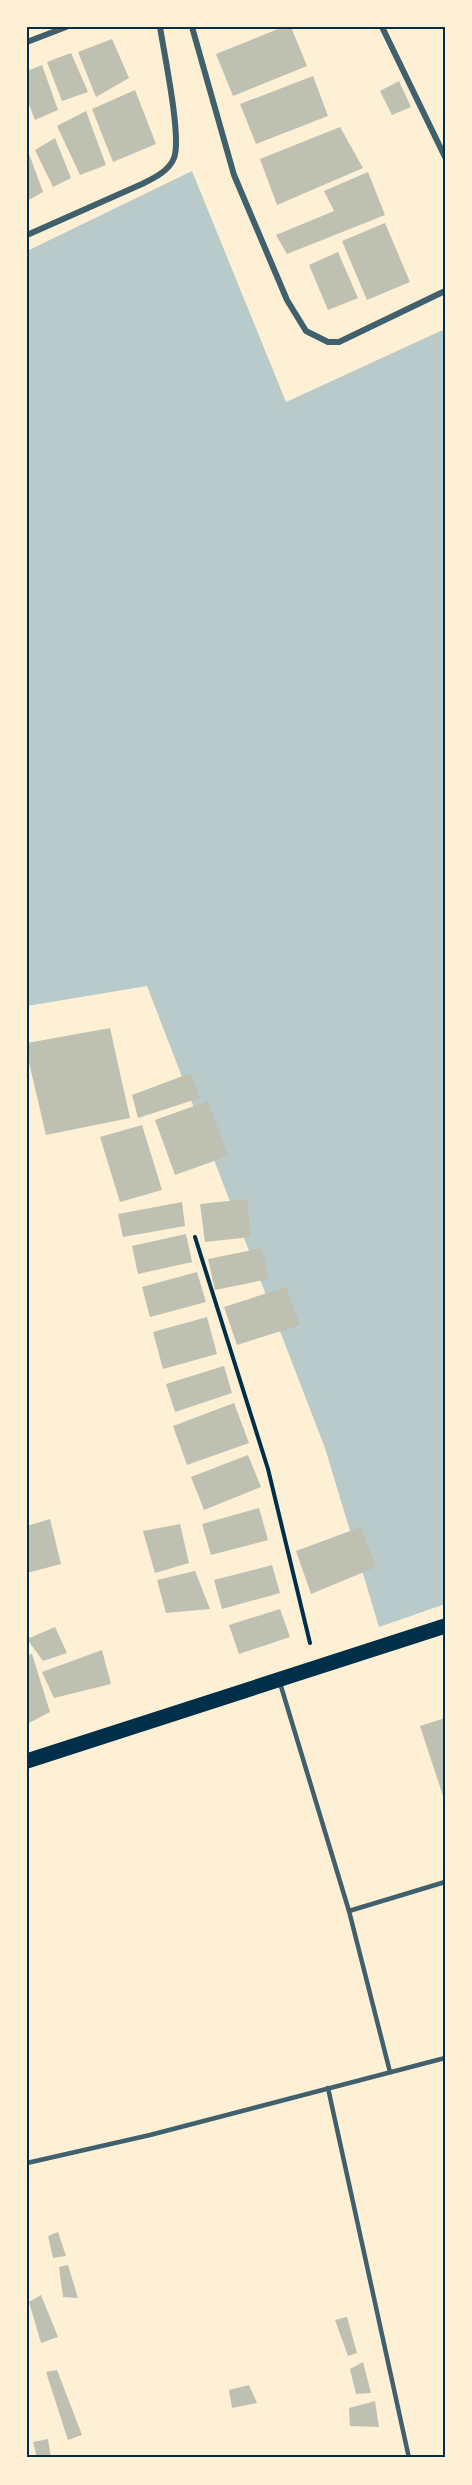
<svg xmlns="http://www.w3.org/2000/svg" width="472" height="2485" font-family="'Fira Sans Condensed',sans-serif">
	<rect width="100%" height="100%" fill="#fdf0d5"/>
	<path fill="#b9caca" d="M192,171l94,231 159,-73v1275l-66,23 -54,-179 -178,-462 -120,20v-755z"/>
	<g fill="#bec0b2">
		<path d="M283,27h8l16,39 -74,30 -17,-42z"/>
		<path d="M112,39l17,39 -33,19 -18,-45z"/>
		<path d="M71,53l17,39 -26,9 -15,-39z"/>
		<path d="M42,65l16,45 -23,10 -8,-21v-28z"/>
		<path d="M313,76l15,40 -72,28 -16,-40z"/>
		<path d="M399,81l12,26 -19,8 -12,-24z"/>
		<path d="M135,90l21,54 -43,18 -21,-53z"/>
		<path d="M86,111l20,54 -26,10 -23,-49z"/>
		<path d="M340,127l23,41 -86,37 -17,-46z"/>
		<path d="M55,138l16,40 -18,9 -18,-37z"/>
		<path d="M27,148l16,44 -16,9z"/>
		<path d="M368,172l17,43 -98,39 -11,-19 58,-24 -10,-20z"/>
		<path d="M385,223l25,59 -43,18 -25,-59z"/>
		<path d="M338,252l20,46 -30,12 -19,-45z"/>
		<path d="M110,1028l20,90 -84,17 -19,-81v-11z"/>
		<path d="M191,1073l9,25 -62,20 -6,-23z"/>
		<path d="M208,1101l20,55 -53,19 -20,-55z"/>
		<path d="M142,1125l20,65 -42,12 -20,-65z"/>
		<path d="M247,1199l4,38 -46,5 -5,-38z"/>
		<path d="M182,1202l3,24 -62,11 -5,-23z"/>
		<path d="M186,1234l6,28 -54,12 -6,-28z"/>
		<path d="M262,1248l7,31 -54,11 -7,-31z"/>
		<path d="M197,1272l9,30 -56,15 -8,-30z"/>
		<path d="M286,1287l14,38 -63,20 -13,-38z"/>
		<path d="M207,1317l10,37 -54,15 -10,-37z"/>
		<path d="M224,1366l8,27 -57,19 -9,-28z"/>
		<path d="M234,1403l15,40 -62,22 -14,-39z"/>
		<path d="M248,1455l13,32 -57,23 -13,-33z"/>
		<path d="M259,1508l9,32 -57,15 -9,-31z"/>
		<path d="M50,1519l11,45 -34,9v-47z"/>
		<path d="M180,1524l9,39 -34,10 -12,-42z"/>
		<path d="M361,1527l15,40 -65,27 -15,-43z"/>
		<path d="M272,1565l8,28 -58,16 -8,-29z"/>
		<path d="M195,1571l15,38 -44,4 -9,-33z"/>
		<path d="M280,1609l10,28 -51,17 -10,-29z"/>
		<path d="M55,1627l12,26 -24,8 -16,-22z"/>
		<path d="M102,1650l9,34 -57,14 -12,-26z"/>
		<path d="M32,1654l18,58 -23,12v-69z"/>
		<path d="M445,1718v84l-25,-76z"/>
		<path d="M58,2232l8,24 -13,2 -5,-22z"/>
		<path d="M68,2265l10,33 -15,-1 -4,-30z"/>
		<path d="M41,2295l17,42 -17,6 -12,-41z"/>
		<path d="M347,2317l10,36 -9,3 -13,-36z"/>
		<path d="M363,2362l8,31 -15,1 -6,-25z"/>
		<path d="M57,2370l25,65 -14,5 -22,-68z"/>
		<path d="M249,2385l8,18 -25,5 -3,-18z"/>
		<path d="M375,2401l4,26 -29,-1 -1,-18z"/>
		<path d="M48,2439l3,19h-14l-4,-16z"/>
	</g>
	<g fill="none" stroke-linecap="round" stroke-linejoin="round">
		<path stroke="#003049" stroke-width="4" d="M195,1237l73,232 42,174"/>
		<g stroke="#3f606c" stroke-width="4.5">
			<path d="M280,1683l69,228 41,161"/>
			<path d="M349,1911l96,-29"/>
			<path d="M328,2088l81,370"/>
			<path d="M27,2163l123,-28 295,-77"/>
		</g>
		<g stroke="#3f606c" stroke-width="6">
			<path d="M192,27l42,148 53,125 19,31 22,11h11l106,-51"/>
			<path d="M382,27l63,130"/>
			<path d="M27,42l39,-15"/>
			<path d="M27,235l115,-51c12,-6 27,-13 32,-26 8,-20 -10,-105 -14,-131"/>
		</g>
		<path stroke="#003049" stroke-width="15" d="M27,1761l418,-135"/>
	</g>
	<rect width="472" height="2485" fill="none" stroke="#fdf0d5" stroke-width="57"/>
	<rect x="28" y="28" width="416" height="2428" fill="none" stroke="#003049" stroke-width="2"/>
</svg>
